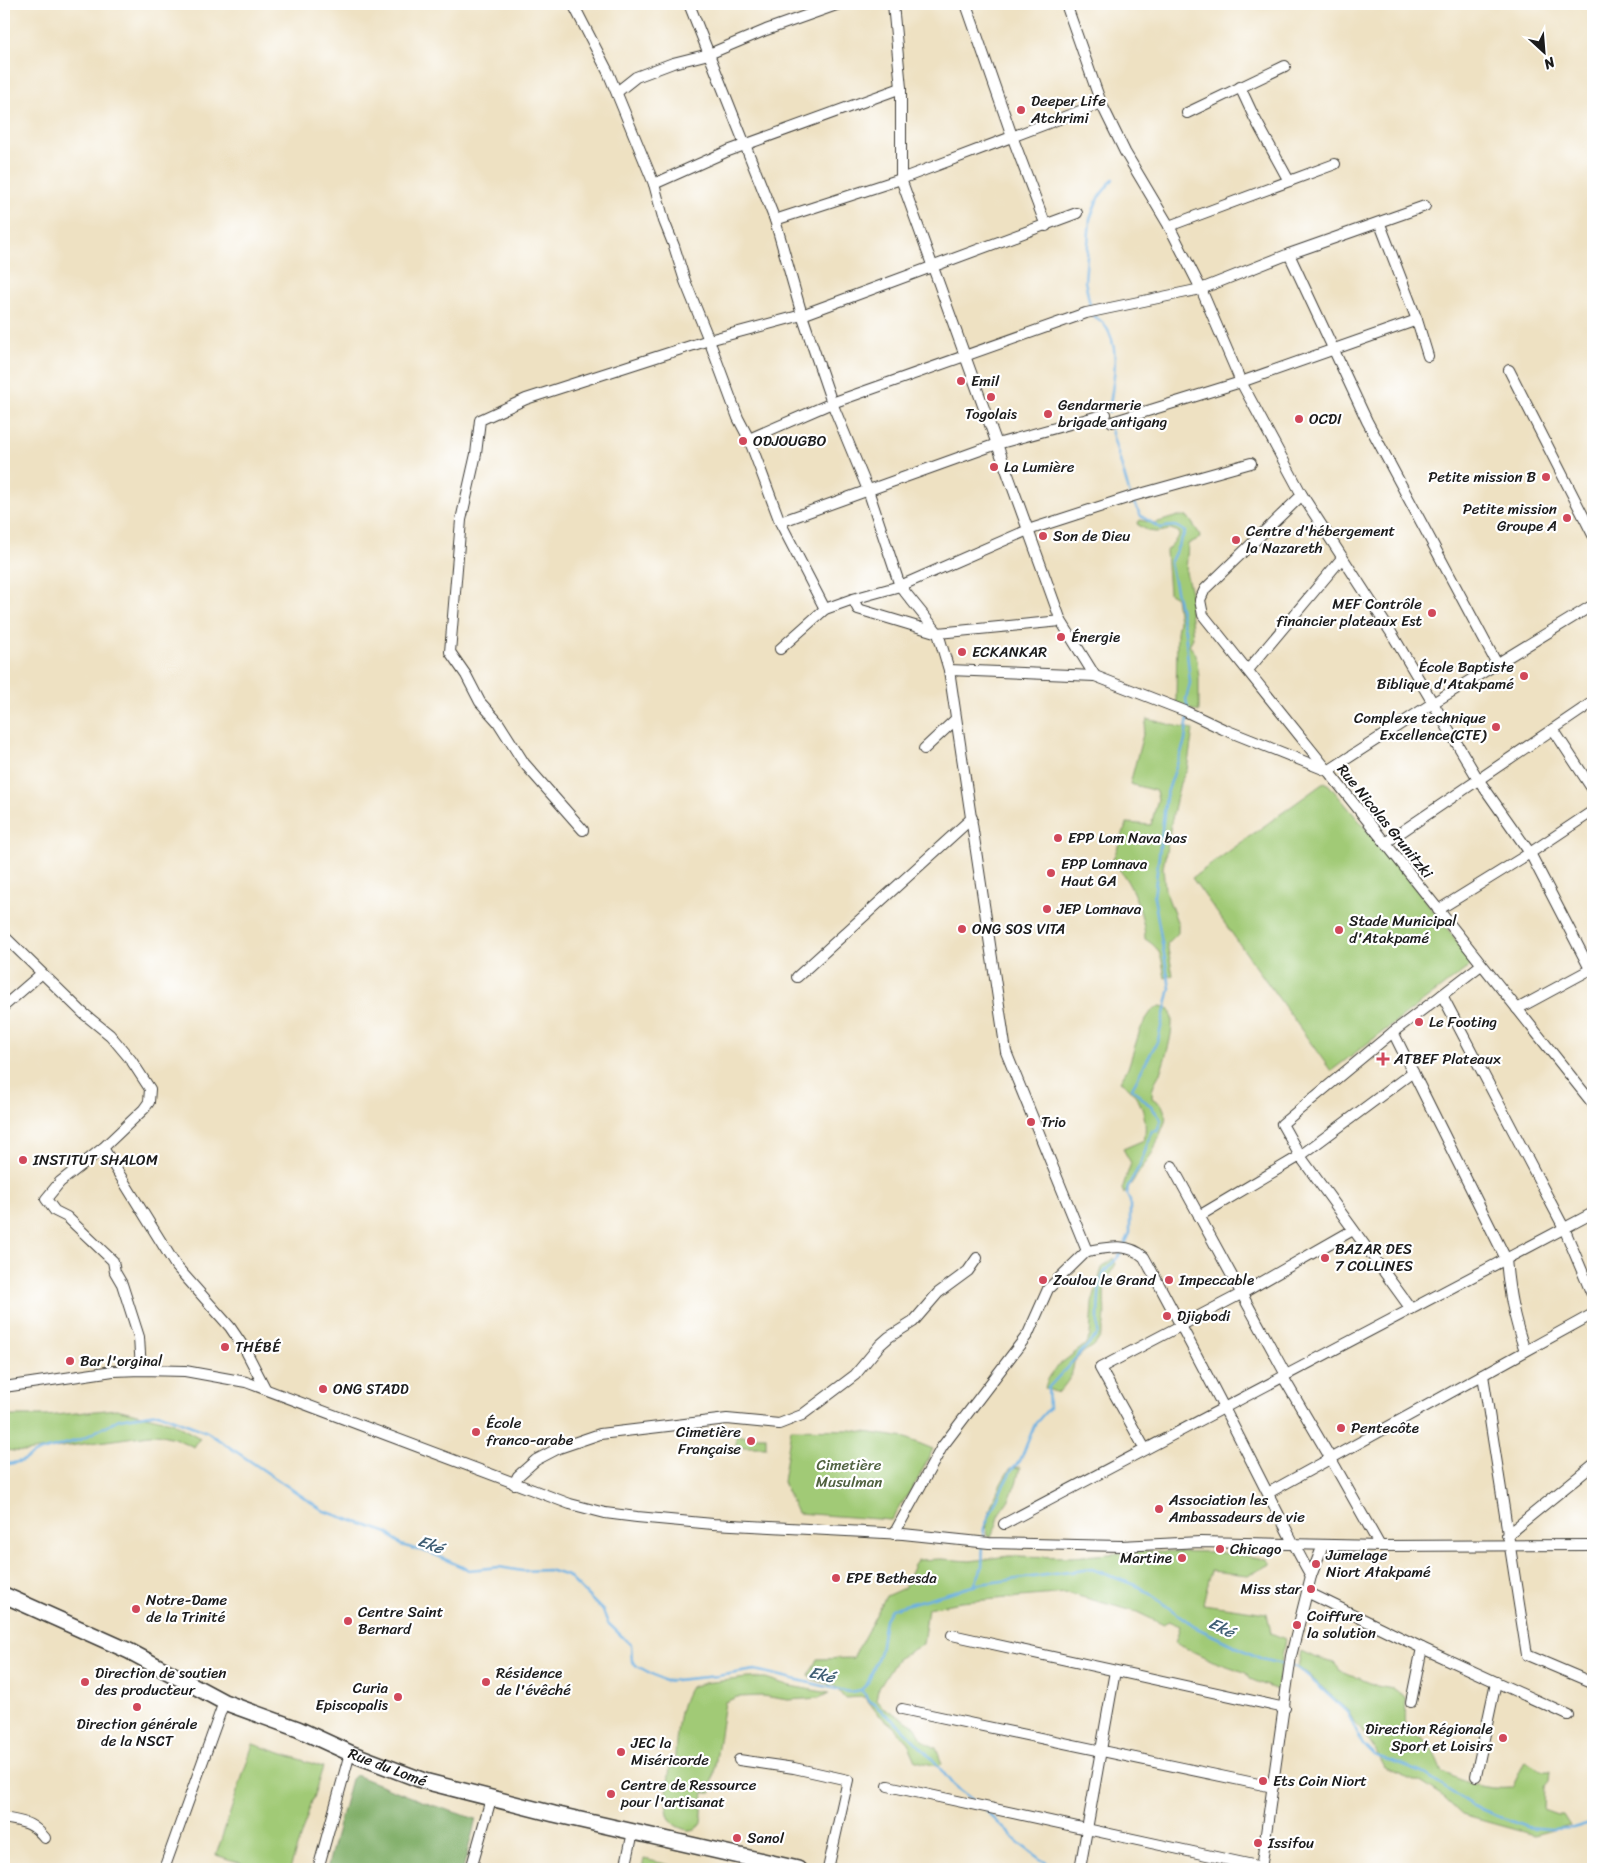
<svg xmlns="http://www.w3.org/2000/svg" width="1597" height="1873" font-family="Sriracha,sans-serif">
	<rect width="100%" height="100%" fill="#fff"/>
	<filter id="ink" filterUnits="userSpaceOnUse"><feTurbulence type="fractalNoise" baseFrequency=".02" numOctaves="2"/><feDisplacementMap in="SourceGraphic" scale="10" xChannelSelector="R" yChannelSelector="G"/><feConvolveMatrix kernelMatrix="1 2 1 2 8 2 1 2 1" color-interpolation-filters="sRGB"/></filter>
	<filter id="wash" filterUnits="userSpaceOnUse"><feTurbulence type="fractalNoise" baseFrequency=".0096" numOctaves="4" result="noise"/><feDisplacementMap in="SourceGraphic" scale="20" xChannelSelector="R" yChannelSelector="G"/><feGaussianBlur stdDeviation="1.12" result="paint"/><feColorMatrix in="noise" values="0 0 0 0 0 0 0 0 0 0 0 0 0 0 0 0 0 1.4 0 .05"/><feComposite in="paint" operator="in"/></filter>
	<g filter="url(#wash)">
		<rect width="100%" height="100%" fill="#eee1c2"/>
		<g fill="#a1ca76" stroke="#5e7349">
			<path d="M1178,516l10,1 11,16 1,5 -12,6 -2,28 7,29 -3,8 3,29 -4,7 7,9 3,23v35l-23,-8 1,-72 2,-12 -3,-23 -7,-4 -3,-42 13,-15v-4l-8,-3c-16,5 -21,4 -34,-5l3,-4 15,3z"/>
			<path d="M1147,719l46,11 -6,40 -7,13 -7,31 -10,54 2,22 13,34v9l-11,11 6,31 -8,3c-4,-20 -2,-28 -20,-39 0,-23 -15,-62 -33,-77l15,-39 24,2 7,-26 -2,-8 -26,-7z"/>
			<path d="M1325,782l4,3 85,101 60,77 -143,108 -139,-193z"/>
			<path d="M1161,1006l9,3c6,17 -3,43 -8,59 -5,14 -10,13 -10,30l10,7 4,10 -1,7 -12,30 -29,42 -2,-5 9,-26 -8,-14 21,-9c5,-22 -4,-47 -24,-59l8,-13 12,-38 6,-11 7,-10z"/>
			<path d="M1113,1258l3,6c-4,7 -10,14 -11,21 -3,20 5,39 -8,57 -4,6 -7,6 -12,9 -4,3 -8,8 -11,11 -1,14 -7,21 -16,31l-13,-5 2,-7 8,-13 30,-23 5,-9 2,-33 10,-35z"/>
			<path d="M116,1409l55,13 29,16 -6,9 -20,-9 -17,-4 -132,18 -21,-2v-34h42z"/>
			<path d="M791,1429l60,1 55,8 27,11 -15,30 -27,41 -94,-7 -14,-31z"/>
			<rect x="736" y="1436" width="30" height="11"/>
			<path d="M1020,1467l-3,14 -7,17 -10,14 -3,12 -6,13 -4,-1c-4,-18 13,-54 24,-68z"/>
			<path d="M1143,1551l74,1 50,7 4,5 -23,11 -37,-4 -8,33 64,9 4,20 14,6 -8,51 -27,-11 -3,-6 -34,-12 -38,-18 5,-17 -12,-5 -4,4 -27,-13 -70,-19 -106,9 -33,6 -5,36 -26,15 -19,31 -2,10 5,6 35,21 7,14 13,7 6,16 -5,2 -21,-5 -8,-18 -14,-16 -16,-13 -13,-17 -21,1 -9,-12 -23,-7 -3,-4 8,-16 36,-1 33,-62 18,-8 10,-23 4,-5 23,-1 29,2 39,-5 63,1z"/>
			<path d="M1301,1651l13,6 20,6 6,7 37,16 16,3 12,8c2,9 -2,27 3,34 3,3 10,6 14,8 11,9 15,20 20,33 26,11 41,18 70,16l13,-27 17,10h8l-1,9 -5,6 -1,23 14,5h6l7,11 -36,10 -72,-20 -18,-17 -23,-15 -36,-15 -10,-19 -14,-20 -7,-7 -6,-11 -36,-33 -14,-11z"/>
			<path d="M748,1678h18l24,8 39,7 -10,5 -31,2 -25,-4 -26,1 -12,5 -14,90h-7l-3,31 -2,4c-7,4 -11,4 -18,1 -23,-7 -12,-44 -11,-63h4c3,-25 2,-56 16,-78l13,-4z"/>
			<path d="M253,1744l70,23 -33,102h-31l-43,-14z"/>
			<path d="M644,1859l43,10h-45z"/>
		</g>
		<path fill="#80ae67" stroke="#4e6542" d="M355,1775l77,30 44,14 -13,50h-136l24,-90z"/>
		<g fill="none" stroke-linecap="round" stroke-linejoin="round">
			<g stroke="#6db1e2" stroke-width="2.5">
				<path d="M1091,310l-6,-29 5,-62 8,-21 15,-19"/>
				<path d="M1092,315c4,3 10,6 12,9 19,25 8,61 5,89"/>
				<path d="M1109,423l21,72"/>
				<path d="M1132,500l9,16 19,12c11,-2 16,-4 25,4l-15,31 15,68 5,52 -4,16 2,11"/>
				<path d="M1124,1246l6,-13v-32l-3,-6 1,-9 12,-21 12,-34h5l4,-11c-7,-13 -19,-21 -29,-32l26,-48 12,-52 -16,-91 12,-101 19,-55 3,-26"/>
				<path d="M4,1465l18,-4 16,-9 44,-13 37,-20 39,-6 49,19 117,79 64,22 13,12 32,9 36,16 30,-3 23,4 27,-1 19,6 35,35 5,12 23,22 1,16 5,5 28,15 52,-5 38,-6 94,22 12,-2 7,-7 12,-32 5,-32 6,-10 89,-25 112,-15 48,18 57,41 65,31 24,6"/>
				<path d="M983,1539l1,-11 17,-38 11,-21 8,-8 15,-37 14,-16 -1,-20 50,-54c0,-15 -1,-44 5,-59 4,-9 15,-15 19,-24"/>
				<path d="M974,1586l8,-18 1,-24"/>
				<path d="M1292,1666l4,1 16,13 35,32 16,32 11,11 48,18 51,33 53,21 24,2 23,-1 20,-6"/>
				<path d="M861,1690l9,11 32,27 33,34 18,23 21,16"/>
				<path d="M986,1811l34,33 20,15 18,10"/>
			</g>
		</g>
	</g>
	<g filter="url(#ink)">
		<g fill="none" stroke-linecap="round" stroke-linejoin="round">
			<defs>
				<g id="street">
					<path d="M573,4l35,68 46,112 10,37 10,25 11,35 24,59 29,78 11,21 31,83 45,87"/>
					<path d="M689,4l86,216 27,95 30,88 36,87 32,96 38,47 11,37 57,382 81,199 -39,38 -20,45 -86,113 -48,87"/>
					<path d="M893,4l8,84v91l160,442 34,55"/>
					<path d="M966,4l46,132 34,90"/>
					<path d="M1066,4l35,99 24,49 44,74 32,63 40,93 61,113 90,139 86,145 52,74 60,116"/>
					<path d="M1240,87l14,30 35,64"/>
					<path d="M617,92l19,-15 37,-14 36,-9 57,-24 73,-26"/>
					<path d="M1187,113l98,-47"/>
					<path d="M654,184l74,-33 173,-63"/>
					<path d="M775,220l126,-41 200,-76"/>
					<path d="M1380,224l37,96 11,36"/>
					<path d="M1169,226l166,-62"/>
					<path d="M1289,254l78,167 130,243"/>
					<path d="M1509,370l84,165"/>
					<path d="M1112,422l129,-40 176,-62"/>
					<path d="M749,439l83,-36 254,-90 115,-24 88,-35 136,-48"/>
					<path d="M1302,495l-97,94 -5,11 3,15 125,156 105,-68 160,-98"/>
					<path d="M780,522l217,-78 109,-30"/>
					<path d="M853,599l5,10 80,24 123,-12"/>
					<path d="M780,649l45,-40 28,-10 47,-13 128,-56 105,-34 118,-33"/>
					<path d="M949,670l146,6 90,35 38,18 105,42 265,333"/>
					<path d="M1248,670l94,-112"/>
					<path d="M1553,729l40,61"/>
					<path d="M924,749l32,-30"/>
					<path d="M583,830l-59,-67 -26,-41 -18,-20 -14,-27 -16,-23 11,-132 15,-66 4,-34 46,-21 183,-59 93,-25 275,-102"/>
					<path d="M1385,843l208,-141"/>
					<path d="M1438,910l92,-57 63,-42"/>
					<path d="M4,936l79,77 27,22 21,25 19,29 -1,13 -5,7 -41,39 -43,34 -14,17 9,12 12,6 46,44 2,11 7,12 17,53 2,33"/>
					<path d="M1481,965l-39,30 122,233 29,69"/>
					<path d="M797,977l175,-159"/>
					<path d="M4,1006l37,-32"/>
					<path d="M1517,1009l76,-41"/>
					<path d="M1393,1032l113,227c3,36 8,59 19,92"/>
					<path d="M103,1148l73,118 54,61 15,22 20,39"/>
					<path d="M1172,1166l114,209"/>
					<path d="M1199,1216l101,-60 113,-84"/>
					<path d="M1087,1251c19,-3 40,-9 57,6 42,77 83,156 123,235 15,28 28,56 44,84"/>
					<path d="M1411,1309l-111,-153 -18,-32 111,-92 49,-37"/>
					<path d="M1483,1375l44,280 66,28"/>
					<path d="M1283,1377l48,82 49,87"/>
					<path d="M4,1387l109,-16 28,-1 44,1 61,11 324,122 35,9 32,4 76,7 190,10 86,9 132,3 79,-4 180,4 213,-1"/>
					<path d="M1145,1449l-45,-81 141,-74 112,-64"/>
					<path d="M514,1484l4,-8 18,-16 23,-12 41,-14 127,-15 52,5 23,-9 53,-40 25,-30 9,-8 24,-15 25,-29 30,-22 9,-13"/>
					<path d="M1268,1493l325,-179"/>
					<path d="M1004,1524l589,-311"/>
					<path d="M1507,1535l86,-70"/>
					<path d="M1307,1592l115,56 146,67"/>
					<path d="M952,1635l333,73"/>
					<path d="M1411,1702l11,-54"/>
					<path d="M902,1709l371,78"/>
					<path d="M739,1760l55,8 54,12 -20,89"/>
					<path d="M1476,1776l20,-94"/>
					<path d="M888,1786l374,81"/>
					<path d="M4,1818c19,4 27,3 41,20"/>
					<path d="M164,1869l60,-167"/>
					<path d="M318,1869l32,-116"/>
					<path d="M471,1869l20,-70"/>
					<path d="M625,1869l8,-37"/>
					<path d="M1080,1869l35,-198"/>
					<path d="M1261,1869l30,-213 20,-80 12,-31"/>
				</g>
				<g id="primary">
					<path id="s1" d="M4,1595l125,56 95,51 74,27 52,24 74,28 130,33 244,55"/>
				</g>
			</defs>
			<use href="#street" stroke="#3c3a35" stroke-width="12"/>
			<use href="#primary" stroke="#3c3a35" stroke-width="18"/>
			<use href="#street" stroke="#fff" stroke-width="10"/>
			<use href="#primary" stroke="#fff" stroke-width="15"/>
		</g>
	</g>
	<g fill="#d1495b" stroke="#fff" stroke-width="2">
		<circle cx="1021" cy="110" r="5"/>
		<circle cx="961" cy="381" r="5"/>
		<circle cx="991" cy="397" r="5"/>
		<circle cx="1048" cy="414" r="5"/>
		<circle cx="1299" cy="419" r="5"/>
		<circle cx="743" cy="441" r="5"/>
		<circle cx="994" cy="467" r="5"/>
		<circle cx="1546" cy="477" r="5"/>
		<circle cx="1567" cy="518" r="5"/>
		<circle cx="1043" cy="536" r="5"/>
		<circle cx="1236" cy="540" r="5"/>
		<circle cx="1432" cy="613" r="5"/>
		<circle cx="1061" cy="637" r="5"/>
		<circle cx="962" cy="652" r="5"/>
		<circle cx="1524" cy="676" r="5"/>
		<circle cx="1496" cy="727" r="5"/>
		<circle cx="1058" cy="838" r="5"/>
		<circle cx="1051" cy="873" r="5"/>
		<circle cx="1047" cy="909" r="5"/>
		<circle cx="962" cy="929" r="5"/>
		<circle cx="1339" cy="930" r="5"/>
		<circle cx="1419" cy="1022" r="5"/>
		<path d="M1380.5 1051.5h5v5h5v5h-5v5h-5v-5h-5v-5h5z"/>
		<circle cx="1031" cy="1122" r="5"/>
		<circle cx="23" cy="1160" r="5"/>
		<circle cx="1325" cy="1258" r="5"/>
		<circle cx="1043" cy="1280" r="5"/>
		<circle cx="1169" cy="1280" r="5"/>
		<circle cx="1167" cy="1316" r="5"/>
		<circle cx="225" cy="1347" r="5"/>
		<circle cx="70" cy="1361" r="5"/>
		<circle cx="323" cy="1389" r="5"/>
		<circle cx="1341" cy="1428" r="5"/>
		<circle cx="476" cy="1432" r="5"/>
		<circle cx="751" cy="1441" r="5"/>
		<circle cx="1159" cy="1509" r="5"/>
		<circle cx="1220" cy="1549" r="5"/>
		<circle cx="1182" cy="1558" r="5"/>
		<circle cx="1316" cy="1564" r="5"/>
		<circle cx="836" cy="1578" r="5"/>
		<circle cx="1311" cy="1589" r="5"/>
		<circle cx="136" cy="1609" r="5"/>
		<circle cx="348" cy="1621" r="5"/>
		<circle cx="1297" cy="1625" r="5"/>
		<circle cx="85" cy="1682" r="5"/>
		<circle cx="486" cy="1682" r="5"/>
		<circle cx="398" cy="1697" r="5"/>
		<circle cx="137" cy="1707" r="5"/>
		<circle cx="1503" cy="1738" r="5"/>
		<circle cx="621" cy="1752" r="5"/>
		<circle cx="1263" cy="1781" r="5"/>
		<circle cx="611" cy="1794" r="5"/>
		<circle cx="737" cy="1838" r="5"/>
		<circle cx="1258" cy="1843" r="5"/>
	</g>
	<g text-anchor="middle" stroke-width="4.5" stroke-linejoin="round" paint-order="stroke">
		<g font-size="15" fill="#1c1c1c" stroke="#fff" text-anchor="start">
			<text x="1031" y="106">Deeper Life<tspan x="1031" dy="17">Atchrimi</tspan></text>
			<text x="971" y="386">Emil</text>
			<text x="1058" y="410">Gendarmerie<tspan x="1058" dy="17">brigade antigang</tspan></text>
			<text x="991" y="419" text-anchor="middle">Togolais</text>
			<text x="1309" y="424">OCDI</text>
			<text x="753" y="446">ODJOUGBO</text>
			<text x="1004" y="472">La Lumière</text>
			<text x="1536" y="482" text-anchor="end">Petite mission B</text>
			<text x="1557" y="514" text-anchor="end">Petite mission<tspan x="1557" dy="17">Groupe A</tspan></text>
			<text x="1246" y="536">Centre d'hébergement<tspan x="1246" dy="17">la Nazareth</tspan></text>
			<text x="1053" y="541">Son de Dieu</text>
			<text x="1422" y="609" text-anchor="end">MEF Contrôle<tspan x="1422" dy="17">financier plateaux Est</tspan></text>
			<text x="1071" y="642">Énergie</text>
			<text x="972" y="657">ECKANKAR</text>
			<text x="1514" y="672" text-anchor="end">École Baptiste<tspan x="1514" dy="17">Biblique d'Atakpamé</tspan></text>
			<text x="1486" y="723" text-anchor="end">Complexe technique<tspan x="1486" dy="17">Excellence(CTE)</tspan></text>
			<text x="1068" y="843">EPP Lom Nava bas</text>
			<text x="1061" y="869">EPP Lomnava<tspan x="1061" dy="17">Haut GA</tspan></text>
			<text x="1057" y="914">JEP Lomnava</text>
			<text x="1349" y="926">Stade Municipal<tspan x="1349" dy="17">d'Atakpamé</tspan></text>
			<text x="972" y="934">ONG SOS VITA</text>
			<text x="1429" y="1027">Le Footing</text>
			<text x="1394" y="1064">ATBEF Plateaux</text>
			<text x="1041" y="1127">Trio</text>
			<text x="33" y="1165">INSTITUT SHALOM</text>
			<text x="1335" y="1254">BAZAR DES<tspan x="1335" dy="17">7 COLLINES</tspan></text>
			<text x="1053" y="1285">Zoulou le Grand</text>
			<text x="1179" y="1285">Impeccable</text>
			<text x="1177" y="1321">Djigbodi</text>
			<text x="235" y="1352">THÉBÉ</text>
			<text x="80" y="1366">Bar l'orginal</text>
			<text x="333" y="1394">ONG STADD</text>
			<text x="486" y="1428">École<tspan x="486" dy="17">franco-arabe</tspan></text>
			<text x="1351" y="1433">Pentecôte</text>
			<text x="741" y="1437" text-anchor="end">Cimetière<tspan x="741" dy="17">Française</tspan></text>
			<text x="1169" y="1505">Association les<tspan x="1169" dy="17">Ambassadeurs de vie</tspan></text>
			<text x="1230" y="1554">Chicago</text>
			<text x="1326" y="1560">Jumelage<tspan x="1326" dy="17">Niort Atakpamé</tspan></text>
			<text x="1172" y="1563" text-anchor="end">Martine</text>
			<text x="846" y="1583">EPE Bethesda</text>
			<text x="1301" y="1594" text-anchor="end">Miss star</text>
			<text x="146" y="1605">Notre-Dame<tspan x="146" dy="17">de la Trinité</tspan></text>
			<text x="358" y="1617">Centre Saint<tspan x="358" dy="17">Bernard</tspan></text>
			<text x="1307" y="1621">Coiffure<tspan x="1307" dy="17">la solution</tspan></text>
			<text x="95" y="1678">Direction de soutien<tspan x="95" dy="17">des producteur</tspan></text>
			<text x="496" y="1678">Résidence<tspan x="496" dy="17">de l'évêché</tspan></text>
			<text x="388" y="1693" text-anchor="end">Curia<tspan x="388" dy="17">Episcopalis</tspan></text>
			<text x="137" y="1729" text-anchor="middle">Direction générale<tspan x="137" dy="17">de la NSCT</tspan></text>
			<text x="1493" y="1734" text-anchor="end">Direction Régionale<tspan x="1493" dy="17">Sport et Loisirs</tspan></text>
			<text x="631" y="1748">JEC la<tspan x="631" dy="17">Miséricorde</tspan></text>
			<text x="1273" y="1786">Ets Coin Niort</text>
			<text x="621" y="1790">Centre de Ressource<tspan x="621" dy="17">pour l'artisanat</tspan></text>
			<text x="747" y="1843">Sanol</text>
			<text x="1268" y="1848">Issifou</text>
		</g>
		<g font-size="15" fill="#1c1c1c" stroke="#fff">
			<text transform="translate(1385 821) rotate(51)" y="5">Rue Nicolas Grunitzki</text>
			<text dy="5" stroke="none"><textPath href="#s1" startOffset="421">Rue du Lomé</textPath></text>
		</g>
		<g font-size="15" fill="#516240" stroke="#fff">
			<text x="849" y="1470">Cimetière<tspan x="849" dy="17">Musulman</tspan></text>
		</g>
		<g font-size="16" font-style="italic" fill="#405f75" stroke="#fff">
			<text transform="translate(431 1544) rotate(21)" y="6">Eké</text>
			<text transform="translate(1222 1627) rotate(26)" y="6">Eké</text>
			<text transform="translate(822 1674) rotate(13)" y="6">Eké</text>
		</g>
	</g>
	<rect width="1597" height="1873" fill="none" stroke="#fff" stroke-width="20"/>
	<g transform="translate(1544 52) rotate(154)" stroke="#ffffff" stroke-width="4" paint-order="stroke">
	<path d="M0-4L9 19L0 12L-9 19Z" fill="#1c1c1c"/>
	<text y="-8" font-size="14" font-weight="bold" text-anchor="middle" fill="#1c1c1c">N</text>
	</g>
</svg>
